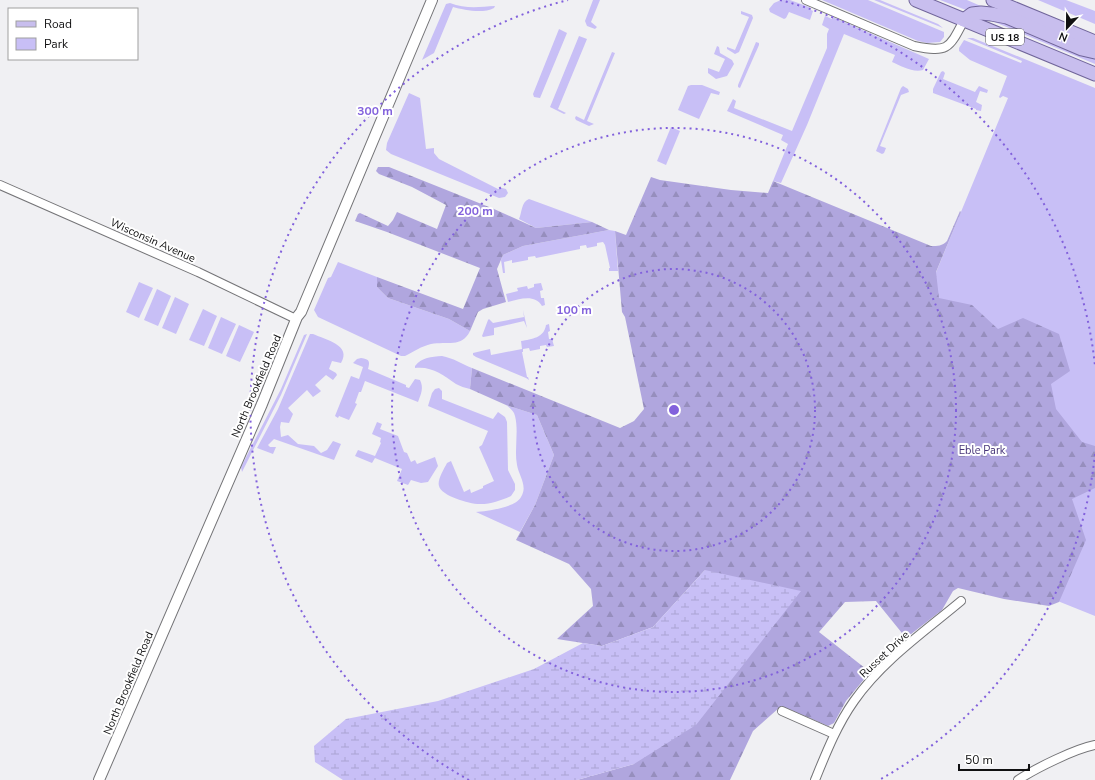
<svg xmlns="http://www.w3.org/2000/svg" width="1095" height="780" font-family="'Nunito Sans',sans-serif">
	<defs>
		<pattern id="forest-firs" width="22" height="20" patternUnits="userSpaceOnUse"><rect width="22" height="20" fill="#b0a6de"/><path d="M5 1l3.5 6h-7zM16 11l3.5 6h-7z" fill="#968ebd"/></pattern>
		<pattern id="wetland-marsh" width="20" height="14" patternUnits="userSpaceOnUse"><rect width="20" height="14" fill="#c8bff6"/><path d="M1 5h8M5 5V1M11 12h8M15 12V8" fill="none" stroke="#aba3d2"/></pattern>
	</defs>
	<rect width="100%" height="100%" fill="#f0f0f3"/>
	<g fill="#c8bff6">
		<path d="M593,0h7l-9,22 6,5 -2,2 -8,-3 -2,-5z"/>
		<path d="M781,0h9l19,7v2l4,2 -3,9 -21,-8 -3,6 -2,1 -14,-7 -1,-3 5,-6z"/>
		<path d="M822,0h46l76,32v5l-4,5 -13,1 -9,-2z"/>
		<path d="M874,0h6l58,24 5,4z"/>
		<path d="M940,0h27l16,7 -17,3z"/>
		<path d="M1038,0h28l29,11v13z"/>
		<path d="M450,3c15,6 29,4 45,3l-1,2c-11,6 -30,2 -41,-1l-19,46 -12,7 24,-56z"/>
		<path d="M741,11l11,4 1,3 -14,34 -4,2 -8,-5v-2l8,3 14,-33 -8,-3z"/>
		<path d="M825,16l7,3 1,-2 96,42 -6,11c-10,3 -22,-4 -31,-8l3,-7 -51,-21 -37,91 -26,58 -8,-2 15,-37 -7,-4 2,-5 -56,-24 6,-12 3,2 -2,7 58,23 35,-83v-14l2,-5 -7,-4z"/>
		<path d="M985,18h8l102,39v7z"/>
		<path d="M559,29l8,4 -27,65 -6,-1 -1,-3z"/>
		<path d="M579,36l8,3 -29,70 8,4 -2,1 -14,-7z"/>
		<path d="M967,38h6l122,50v528l-262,-105 104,-241 71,-172 -5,-2 -3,2 -1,-1 8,-21 -37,-16 -11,-9v-3l5,-8 57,23 1,-2z"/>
		<path d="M756,42l3,1v2l-19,43 -2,-1v-2z"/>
		<path d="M717,46l2,1 1,6 12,7 2,4 -7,12 -11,3 -8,-6v-5l11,4 6,-13 -11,-5z"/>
		<path d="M612,52l3,1 -28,68 7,3 -5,2 -13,-6 -1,-2 1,-2 8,4z"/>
		<path d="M943,71l2,2 -2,6 32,13 4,-6 9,4 -1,3 -7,-2 -4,11 6,3 -1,6 -5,-1v-1l-43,-16v-4l8,-17z"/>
		<path d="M691,85h11l18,7 -1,3 -8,-2 -12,26 -21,-9 10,-24z"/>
		<path d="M903,86l5,3 1,3 -8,3 -21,51 6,2 -2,5 -2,1 -6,-3 25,-63z"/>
		<path d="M409,93l11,5 6,51 8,-1v5l5,6 59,30 4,-1 4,1 2,4 -3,4 -6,1 -108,-44 -5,-4 1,-7z"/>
		<path d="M671,127l9,4 -14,34 -9,-4z"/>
		<path d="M529,199l63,23 -56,6 -17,-9c3,-6 2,-17 10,-20z"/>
		<path d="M609,230l6,1 3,40h-9v-3h1l-5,-23 -2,-3 -6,1v3l-10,2 -1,-3 -6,1v3l-44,9 -1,-2 -7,1v3l-16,3v-3l-8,2 1,11h-2l-2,-13 2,-5 20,-9z"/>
		<path d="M338,262l39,15v10l11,11 61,21 21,12c-8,17 -23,10 -39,13 -9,2 -18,8 -26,12h-4l-83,-39 -4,-7 14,-32 3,-1z"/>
		<path d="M139,282l14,6 -14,30 -13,-6z"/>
		<path d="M541,283l2,7 -3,1 1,7h3l1,7 -3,1c-7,-12 -22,-7 -34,-4l-2,-8 12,-3 -1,-3 10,-2 1,3 6,-2v-3z"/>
		<path d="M157,289l14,7 -13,30 -14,-6z"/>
		<path d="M175,297l14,7 -13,30 -14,-6z"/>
		<path d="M203,309l14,7 -13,30 -15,-6z"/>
		<path d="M523,310l4,18 -3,-7 -30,7v7l-11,2 -1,-1 6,-16 1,-1 4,4 31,-6z"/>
		<path d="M221,317l15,7 -14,30 -14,-6z"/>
		<path d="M549,324l1,7 -2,1 1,7h3l2,7 -7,1 -1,-2 -6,1v3l-10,2 -1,-3 -6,1v3h-1l5,25h1l1,3 -3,-2 -50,-21 -3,-2v-2l17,-4 1,6 31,-6 -1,-8c11,-2 23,-3 25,-16z"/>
		<path d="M239,325l15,7 -14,30 -14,-6z"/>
		<path d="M307,334l-26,61 -39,77 -1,-5 40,-78 23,-54z"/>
		<path d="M310,334h3c13,6 39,11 28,29l-9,-2 -3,8 7,4 1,2 -4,5 -7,-5 -11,10 6,6 -1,1 -7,5 -6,-7 -19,18 5,6 -4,9 -8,-1 -1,5 1,10 7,-2 10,9 16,2 7,7 6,-3 6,-9 8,3 -7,16 -60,-21 -6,6 2,2h6l-3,7 -16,-6 21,-39z"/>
		<path d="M442,356c11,2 20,8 30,12l-2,21c-5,-1 -10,-3 -14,-5 -13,-9 -24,-18 -41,-16v-2c7,-9 16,-9 27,-10z"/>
		<path d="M361,358c9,1 9,4 7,11l38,16v2l3,1 6,-9 5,1c4,8 1,14 -2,22l-53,-21 -4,11h-2l-4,11 2,1 -8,16 -10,-4 -1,2 -3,-2 16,-40 8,3 4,-12 -10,-4 4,-4z"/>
		<path d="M439,388l3,3v8l51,20 5,-7 7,5 2,5 1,48 7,14v6l-4,6c-9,4 -20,8 -30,8 -9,1 -40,-8 -42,-18 -2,-6 5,-17 8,-23l4,-2 13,31 6,-3 1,4 12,-5v-2l11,-5 -15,-34 3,-2 6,-14 -60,-25 4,-13 3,-4z"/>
		<path d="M506,405l31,10 17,40 -19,50 -15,27 -44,-20c11,-1 39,-4 45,-15 7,-11 -2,-21 -4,-32 -3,-16 2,-33 -2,-49 -1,-5 -5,-8 -9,-11z"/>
		<path d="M377,422l5,2 -2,5 18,7 6,16 3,1 4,9 4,-2 2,4 18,-7 3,9 -10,16 -7,1 -10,-3 -3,5 -11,-4 5,-12 -27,-11 -3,5 -17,-7 3,-6 17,6 6,-13 -1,-1 1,-4 -9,-4z"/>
	</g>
	<g fill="url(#forest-firs)">
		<path d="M378,167h11l105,42 42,19 56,-6 17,8 -86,16 -20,9 -6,14 9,33 -23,7 -5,3 -8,19 -21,-12 -61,-21 -11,-11v-10l86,32 17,-41 -93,-36 -32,-11 3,-7 2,-1 28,13 5,-6 4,-8 40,17 9,-24 -34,-18 -33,-13 -3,-3z"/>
		<path d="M651,177l9,3 71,10 37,3 5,-12 158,65c7,0 11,0 16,-5l13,-30 1,1 -25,60 3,26 33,7 26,24 25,-11 36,16 11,37 -19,13 5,25 26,33 13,4v42l-23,11 14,41 -27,62 -10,4 -45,-7 -46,-11 -5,3 -11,19 -36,28 -30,-37 -31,1 -26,30 51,40 -24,29 -12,22 -6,3 -37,-16 -11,-3 -27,24 -23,49h-153l57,-16 71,-194 -52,57 -51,19 -45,-7 36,-33 -2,-17 -22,-25 -53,-24 19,-35 19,-50 -17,-40 -31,-10 -36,-16 2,-21 148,60 14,-7 10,-12 -19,-92 -3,-5 -7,-81 11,4z"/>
	</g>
	<path fill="url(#wetland-marsh)" d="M705,570l96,21 -105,134 -62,39 -57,16h-234l-28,-18 -1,-16 32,-27 92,-18 96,-32 49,-26 19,3 51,-19z"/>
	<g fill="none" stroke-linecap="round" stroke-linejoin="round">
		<defs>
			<g id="minor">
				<path d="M806,0l108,46c34,7 35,3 50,-26"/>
				<path d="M0,185l198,87 98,47"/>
				<path d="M782,711l52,23"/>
				<path d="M815,780c11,-27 22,-55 39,-79 28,-40 70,-69 107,-100"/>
				<path d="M1018,780c18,-12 57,-31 77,-35"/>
			</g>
			<path id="tertiary" d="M99,780l163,-376 35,-87 4,-5 131,-312"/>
			<g id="primary">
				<path d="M916,0l179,74"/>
				<path d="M993,0l102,42"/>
				<path d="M964,20l8,-6 9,-1 10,1 16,3 75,32 13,3"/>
			</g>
		</defs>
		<use href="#minor" stroke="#747477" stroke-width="10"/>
		<use href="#tertiary" stroke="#747477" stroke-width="12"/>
		<use href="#primary" stroke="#70659a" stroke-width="15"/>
		<use href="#minor" stroke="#fff" stroke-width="8"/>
		<use href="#tertiary" stroke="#fff" stroke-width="10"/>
		<use href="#primary" stroke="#c8beee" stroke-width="13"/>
	</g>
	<g fill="none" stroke="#8261dc" stroke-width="2" stroke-dasharray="2 4">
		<circle cx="674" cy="410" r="141"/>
		<circle cx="674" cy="410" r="282"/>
		<path d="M1095 454A423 423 0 0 1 879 780M469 780A423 423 0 0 1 568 0M780 0A423 423 0 0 1 1095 366"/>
	</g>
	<g text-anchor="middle" stroke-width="4" stroke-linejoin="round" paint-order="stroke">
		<rect fill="#fff" stroke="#585858" stroke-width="1" x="986" y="29" width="38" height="16" rx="3"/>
		<g font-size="10" font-weight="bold" fill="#101011">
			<text x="1005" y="41">US 18</text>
		</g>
		<g font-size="11" fill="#101011" stroke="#fff">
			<text transform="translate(153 240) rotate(24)" y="4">Wisconsin Avenue</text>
			<text transform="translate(256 386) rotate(-67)" y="4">North Brookfield Road</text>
			<text transform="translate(884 654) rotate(-43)" y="4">Russet Drive</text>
			<text transform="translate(128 683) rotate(-67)" y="4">North Brookfield Road</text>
		</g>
		<g font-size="11" fill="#473578" stroke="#fff">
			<text x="982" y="454">Eble Park</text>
		</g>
	</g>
	<circle cx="674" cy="410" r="6" fill="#8261dc" stroke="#fff" stroke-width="2"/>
	<g font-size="12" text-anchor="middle" font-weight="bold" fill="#8261dc" stroke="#fff" stroke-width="4" stroke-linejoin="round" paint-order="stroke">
		<text x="375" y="115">300 m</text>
		<text x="475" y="215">200 m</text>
		<text x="574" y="314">100 m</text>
	</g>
	<rect x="8" y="8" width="130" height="52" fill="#ffffff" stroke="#9f9fa0"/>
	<rect x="16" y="21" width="20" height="6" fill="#c8beee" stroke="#9f9fa0"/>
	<text x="44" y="28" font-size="12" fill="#101011">Road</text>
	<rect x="16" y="38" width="20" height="12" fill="#c8bff6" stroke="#9f9fa0"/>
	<text x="44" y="48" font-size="12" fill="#101011">Park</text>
	<g transform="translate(1067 28) rotate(202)" stroke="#ffffff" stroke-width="3" paint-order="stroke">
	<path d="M0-3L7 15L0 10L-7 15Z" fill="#101011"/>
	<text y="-6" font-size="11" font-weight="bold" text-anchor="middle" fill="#101011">N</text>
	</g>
	<path d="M959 764v6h70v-6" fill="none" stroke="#101011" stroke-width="2"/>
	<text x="965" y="764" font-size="12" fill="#101011" stroke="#ffffff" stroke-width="3" paint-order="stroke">50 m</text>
</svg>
